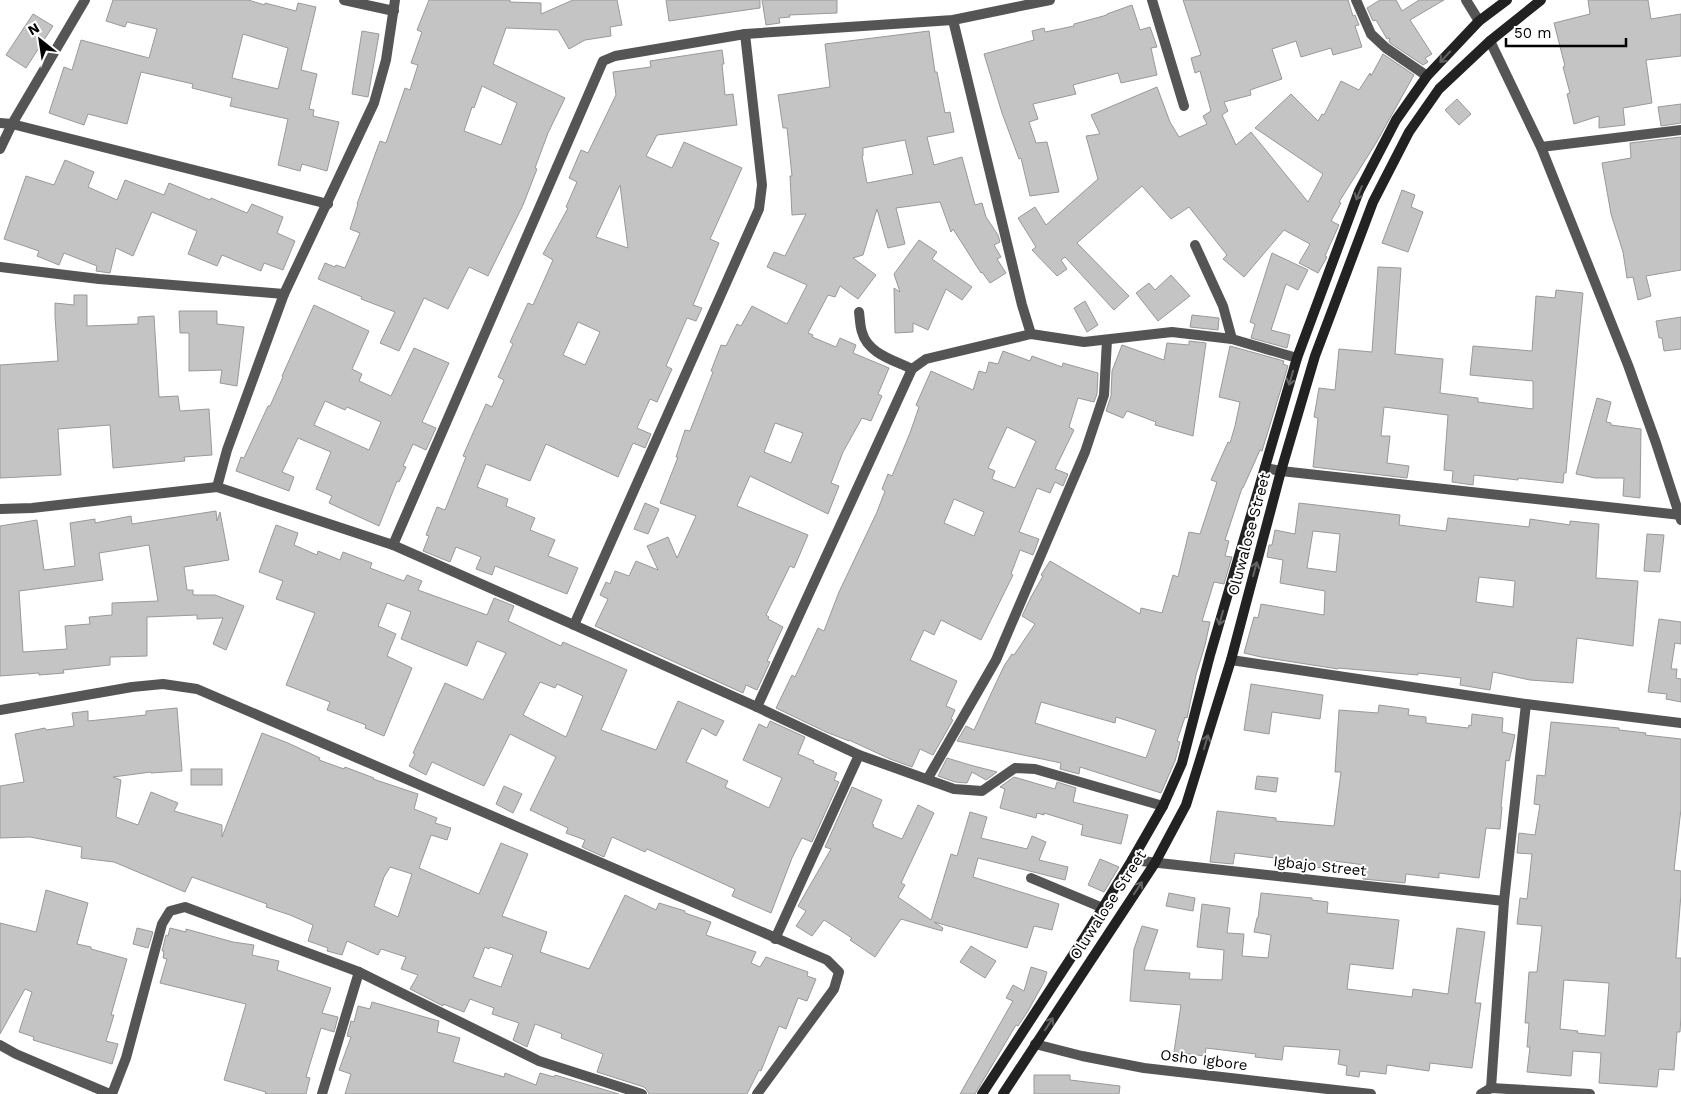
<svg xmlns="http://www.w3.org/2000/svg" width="1681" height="1094" font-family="'Work Sans',sans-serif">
	<rect width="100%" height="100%" fill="#fff"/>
	<g fill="#c4c4c4" stroke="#999" fill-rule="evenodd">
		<path d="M113,0h135l17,5v-2l31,8 2,-8 18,4 -15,63 16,4 -8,35 5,1 -1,6 26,6 -12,49 -25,-7 -2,7 -22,-6 10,-46 -58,-13 2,-8 -40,-10 1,-4 -52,-12 -14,52 -39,-10 -4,11 -35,-12 15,-46 8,3 9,-30 68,18 8,-29 -30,-7 -2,5 -19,-6zM243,34l45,14 -10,41 -46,-11z"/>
		<path d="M429,0h81v2l31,1v11l32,-14h44l5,25 -12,2 1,9 -26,4 -16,9 -11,-19 -52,-2 -13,36 72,34 -17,35 -13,35 2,1 -14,36 -35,71 -19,-9 -21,42 -24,-11 -25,53 -19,-8 15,-31 -34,-13 1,-2 -44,-18 7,-16 10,4 1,-2 9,3 15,-35 -10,-4 8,-25h-1l23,-63 6,2 19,-55 5,2 8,-25 -7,-2 11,-31 -5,-2zM482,86l35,17 -16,42 -37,-14 8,-24 2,1z"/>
		<path d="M666,0h94v8l-91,13z"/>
		<path d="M762,0h75v13l-48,2 1,2 -11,1 1,5 -14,2z"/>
		<path d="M1183,0h165l5,16 2,-1 4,10 -4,1 7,21 -29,8 -2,-7 -30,9 -5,-16 -24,8 10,30 -32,11 1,5 -27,7 4,9 -6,4 14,30 15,-13 57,70 15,-28 -68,-46 36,-34 27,27 4,-7 2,1 17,-34 18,9 11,-17 1,3 12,-22 31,21 -38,68 -37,59 2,1 -10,18 8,4 -14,31 2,1 -9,16 -19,-10 11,-19 -26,-14 -40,47 -21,-18 4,-4 -38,-48 -18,12 -29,-33 -65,57 52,53 -15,14 -49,-53 -4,3 6,9 -10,7 -25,-26 4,-3 -18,-29 17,-11 11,18 52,-46 -12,-43 14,-2 -9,-19 66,-28 13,35 9,15 28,-13 -4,-8 8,-5 -11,-40 -5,2 -4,-15 10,-3z"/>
		<path d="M1380,0h16l6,11 17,-11h25l-34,20 22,34 -7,4 3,4 -5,3 -33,-22 -1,-2 1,-3 -3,1 -11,-19 -3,1 -6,-13z"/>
		<path d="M1588,0h60l3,19 30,-5v42l-35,4 6,43 -29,5 2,17 -26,3v-12l-25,8 -7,-30 3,-1 -7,-26 2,-1 -11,-43 36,-9z"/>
		<path d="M1132,5l8,25 10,-3 7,20 -6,1 6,27 -36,8 -3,-10 -45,12 3,9 -43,10 5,15 -9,3 7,21 11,-1 12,50 -29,4 -9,-38 -2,1 -17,-46 -18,-59 50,-14 -2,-9 12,-3 1,4 29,-6v-2l33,-9v-1z"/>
		<path d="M33,14l20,12 -27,42 -20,-13z"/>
		<path d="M362,31l17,3 -11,63 -16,-3z"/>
		<path d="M929,31l6,41h2l8,41 5,-1 4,20 -27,5 7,28 28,-8 13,48 7,-2 4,14 12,18 2,7 -6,3 7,12 -4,2 9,14 -16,10 -8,-11 -1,1 -28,-44 -2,3 -11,-30 -44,6 9,36 -17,4 -11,-39 -14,46 -10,3 23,17 -18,24 -18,-13 -5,11 -7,-2 -20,38 5,2 -1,2 24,10 4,-9 16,7 -3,8 36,15 -11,26 4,2 -11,25 -9,-3 -19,34 -12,31 8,3 -11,28 -78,-38 -13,30 71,29 -14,33 -4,-2 -24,49 3,2 -1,2 15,8 -16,34 3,1 -13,28 -11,-5 -3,8 -148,-67 13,-27 -8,-4 6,-13 4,2 5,-13 14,5 7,-15 22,9 -11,-24 21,-9 9,21 19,-42 -36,-13 18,-46h-2l9,-27 5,1 23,-59 -2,-1 10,-26 5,1 11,-22 4,2 11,-20 35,18 20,-39 -40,-18 7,-15 11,4 21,-42 -14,1 -2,-39h2l-5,-48h-4l-5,-33 52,-8 -5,-43zM905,140l8,34 -46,9 -5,-27h1v-8zM775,423l28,10 -12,30 -27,-11z"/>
		<path d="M722,50l2,14h-2l3,31 8,-1 4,31 -80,10 -11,21 26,12 12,-26 58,26 -32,71 9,4 -26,62 9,3 -6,13 -9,-3 -21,48 6,3 -15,33 -7,-3 -13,29 14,6 -6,14 -12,-5 -15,34 -72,-33 -16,37 -44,-17 -9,23 31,12 -2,7 29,12 -5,12 25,10 -7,16 30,12 -11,26 -72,-28 -3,9 -16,-6 5,-12 -25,-10 -6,15 -27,-11 6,-15 -3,-1 11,-28 8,3 21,-53 -3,-1 10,-23 13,-29 6,3 12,-27 -6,-3 15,-33 -3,-2 18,-39 5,2 20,-45 -10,-6 25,-46 -2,-1 11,-25 -8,-4 12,-28 7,3 28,-58 -3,-23 38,-5 -1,-6zM620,185l8,63 -32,-11zM578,322l22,10 -15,33 -22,-10z"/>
		<path d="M1457,99l14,15 -12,11 -14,-15z"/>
		<path d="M1681,104v19l-20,3 -3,-19z"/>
		<path d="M1681,137v133l-35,6 5,20 -13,4 -5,-23 -6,1 -4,-26 -12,-38 -9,-51 29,-5 -1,-15z"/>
		<path d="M65,160l29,12 -6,15 29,13 8,-20 39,15 5,-12 41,17 1,-2 36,15 5,-9 31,13 -6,16 18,8 -12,29 -19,-7 -3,8 -39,-16 -5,11 -29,-12 9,-23 -45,-19 -19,44 -17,-8 -6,25 -14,-2 1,-5 -33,-13 -5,12 -22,-9 2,-5 -35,-12 22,-63 28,9z"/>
		<path d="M1402,190l13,5 -4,12 12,5 -15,40 -26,-9z"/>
		<path d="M919,240l18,12 -5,7 40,28 -10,13 -16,-11 -18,41 -15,-7v9l-18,1 -1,-45 6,4 -6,-18z"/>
		<path d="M1272,253l36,17 -10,20 -12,-6 -15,46 19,5 -3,13 -36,-10 4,-14 -5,-2z"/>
		<path d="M1378,267l23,1 -6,86 48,5 -3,34 38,5v4l55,7v-28l-63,-6 3,-29 59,5 4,-55 19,2 1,-8 27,3 -17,180h-2l-1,10 -45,-5v2l-44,-5 -1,10 -21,-3 1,-11 -9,-1 4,-55 -64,-8 -3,29h9l-3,27 22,3 -2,12 -94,-11 5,-49 -4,-1 5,-29 16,2 4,-41 33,3z"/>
		<path d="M1171,275l19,21 -32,25 -22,-28 13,-10 6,7z"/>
		<path d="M74,295h13v31l51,-2v-7l16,-1 5,81 19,-1 2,15 29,-2 3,46 -28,2 1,4 -72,7 -3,-43 -52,4 3,46 -61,3v-113l58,-4 -3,-45v-13l19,2z"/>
		<path d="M1085,301l13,24 -11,7 -13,-24z"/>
		<path d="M314,305l55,26 -17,38 10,5 -3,7 32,15 23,-48 35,15 -27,59 14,6 -10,22 -13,-6 -10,22 3,1 -7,15 -2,-1 -18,45 -50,-23 3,-7 -16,-7 15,-37 -33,-14 -16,34 12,5 -5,14 -53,-20 5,-14 3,1 24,-52h2l13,-29 -1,-1zM325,401l20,9 2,-3 34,15 -12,28 -55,-25z"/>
		<path d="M179,311h38v13l27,3 -7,59 -17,-3 2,-13 -33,1v-38h-9z"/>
		<path d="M1192,315l27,3 -1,12 -28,-3z"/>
		<path d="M1681,317v32l-17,2 -2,-13h-3l-3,-17z"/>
		<path d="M1189,341l17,2 -13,93 -38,-11 1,-3 -29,-11 -4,7 -17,-7 5,-15 1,-25 10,-26 42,15 3,-17 22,2z"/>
		<path d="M1230,346l54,15 -1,3 5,2 -26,85 -2,-1 -17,38h-1l-17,52 4,1 -4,15 7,1 -8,27 -10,-2 -12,39 8,1 -5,23 -9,30 -9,43 -2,-1 -8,24 3,1 -5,19 -14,32 -81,-26 -1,7 -19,-5 1,-6 -104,-22 9,-15 8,4 30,-64 8,-12 2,1 21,-31 -13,-8 9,-19 12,-21 -2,-1 9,-14 90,53 1,-6 21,5 11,-38 5,2 11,-45 11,2 17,-52 -6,-2 17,-38 2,1 5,-17 5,-24 -21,-5zM1041,702l74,21 1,-6 40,13 -10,28 -111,-35z"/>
		<path d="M1003,351l27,10 2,-5 30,11 1,-4 35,10 -1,21 -3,8 -16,-4 -9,29 5,3 -19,39 13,5 -5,12 -8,-4 -5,11 -13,-5 -18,44 20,7 -6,16 -13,-5 -9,24 2,1 -32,65 -40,-20 -7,15 -10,-5 -14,30 47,21 -11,25 9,4 -4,9 2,1 -20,35 -13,-6 -8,18 -22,-8 -41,-19v1l-23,-9 -50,-24 16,-33 3,2 23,-49 6,3 15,-39 38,-80 8,-21 -3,-2 6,-15 4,2 18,-43 9,-26 -3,-2 15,-34 42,19 6,-19 7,2 3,-11 9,2zM1007,427l29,14 -21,47 -23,-9 3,-8 -7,-3zM954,499l30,13 -10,24 -30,-13z"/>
		<path d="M1597,398l14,4 -5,20 5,1v2l30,4 -1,69 -17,-2 1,-18h-29l-19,-4z"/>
		<path d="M645,503l14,6 -11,25 -14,-5z"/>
		<path d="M1299,503l101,12 -1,10 47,6 2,-13 81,9 1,-8 40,6v-4l29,3 -3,54 42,3 -5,65 -56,-8 -4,45 -43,-3 -37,-8 -3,18 -30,-5 1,-7 -43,-5v2l-80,-7v1l-77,-12 -17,-4 10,-36 4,1 3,-14 63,11 1,-24 -45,-8 3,-23 -16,-3 2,-12h3l3,-15 20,4zM1313,531l27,3 -4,38 -29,-4zM1479,577l36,4 -2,26 -37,-5z"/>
		<path d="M216,511l1,10 3,-9 9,48 -45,7 3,23h6v5h22l29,11 -18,44 -13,-6 10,-26 -26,1v-4l-50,2v39l-37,1v8l-47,5 1,3 -25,2v-2l-39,3v-150l37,-6 7,50 31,-4 -5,-43 25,-4v4l36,-7 1,8zM149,545l9,56 -46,2v12l-23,2 1,7 -25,2 2,23 -44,3 -4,-61 84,-11 -4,-27z"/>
		<path d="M276,525l22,8 -4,12 23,10 1,-4 22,9 3,-8 29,11 -2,5 34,13 3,-6 15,6 -4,9 69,25 7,-17 20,8 -6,15 53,25 2,-4 64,28 -26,60 55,20 22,-49 46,20 -8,15 -14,-8 -16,34 42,19 -3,6 44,21 13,-30 -39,-18 15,-34 1,-2 8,4 3,-7 35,16 -7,17 16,7 -1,2 24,10 -3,7 5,2 -27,60 -10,-4 -10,20 -21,55 -39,-17 3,-7 -88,-40 -2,3 -33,-15 -8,20 -22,-10 3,-7 -19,-7 2,-5 -38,-18 26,-53 -46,-23 -26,52 -52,-24 -6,13 -17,-9 6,-12 -2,-1 32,-70 38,17 23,-47 -29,-12 -10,25 -66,-27 10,-27 -24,-9 -9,23 18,8 -9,22 25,12 -28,68 -19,-8 1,-3 -39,-15 3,-8 -44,-17 29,-72 -39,-14 7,-18 -24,-9zM540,682l15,6 2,-4 26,12 -17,41 -43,-22z"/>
		<path d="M1647,534l17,1 -4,37 -16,-1z"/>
		<path d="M1659,619l22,3v22l-6,-1 -4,26h6l-1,9 5,1v23l-15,-3 1,-5 -19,-2z"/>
		<path d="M1251,684l72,11 -3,24 -48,-7 -3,22 -25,-4z"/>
		<path d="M1379,705l30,4 -1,6 18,2v6l42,5 1,-3 2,1 1,-12 31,4 -1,14 13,3 -6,26 -3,-1 -5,47h1l-2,22 -14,-1 -7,50 -40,-5v5l-33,-4 -1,9 -42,-4 2,-14 -31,-4v8l-59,-5v-6l-40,-5 -2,11 -23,-2 7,-51 59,7v3l58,5 7,-54h-6l4,-62 39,3z"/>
		<path d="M177,708l5,63 -31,2v-1l-38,5 8,3 -5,37 22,8 13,-33 27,11 -4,8 48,14v12l40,-104 26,10 32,15 -1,2 25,9 1,-2 29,11 -1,1 45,15 -4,15 23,9 -2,5 16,5 -4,12 -16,-5 -12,33 60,26 22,-51 27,11 -26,62 45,16 -7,20 49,17 36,-74 31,15 3,-7 26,8v2l26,9 -5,13 50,17 -5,11 9,4 6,-10 42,15 -1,4 9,3 -9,22 -9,-3 -12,31 -7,-3 -18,45 -2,-1 -12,24h-98l-2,-4 -3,-3 -47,-15 6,-18 -42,-16 1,-4 -27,-10 -8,23 -14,-7 6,-17 -27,-9 2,-6 -24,-9 -6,13 -21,-8v2l-33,-17 8,-14 -17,-6 5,-12 -25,-8 -3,6 -31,-14 -5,14 -15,-4 1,-3 -20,-7 5,-16 -23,-10 -24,-8 1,-3 -75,-27 -7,15 -71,-30 -33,-4 1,-11 -52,-10 -30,1v-52l24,-4 -9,-48 30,-6 1,2 28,-4 -2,-13 16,-2v10l58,-6v-4zM390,867l22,7 -14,43 -24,-11 10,-29zM485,947l4,2 1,-2 23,8 -12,32 -28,-10z"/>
		<path d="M1551,722l68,6v2l27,3 -1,2 36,4v70l-7,61 7,1v23l-5,64h5v58l-1,16h-3l-3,38 -15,-1 -2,18 -58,-4 2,-30 -28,-2 -2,25 -44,-4 3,-25h-3l2,-24h-4l4,-51h8l5,-46 -25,-2 3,-26 7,1 5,-45 -15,-1 2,-20 16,2 5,-30 -6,-1 3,-29 8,1zM1564,980l45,3 -4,53 -28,-3 1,-2 -18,-2z"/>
		<path d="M947,758l23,7 27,7 -11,8 -14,-8 -5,11 -12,-1 -17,-6z"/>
		<rect x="191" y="769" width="31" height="16"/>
		<path d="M1257,776l21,2 -2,14 -21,-3z"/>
		<path d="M1014,777l41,12 2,-7 19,6 -3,14 55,13 -7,29 -40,-9 2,-10 -39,-12v2l-7,-2 -1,5 -36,-10 5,-19 -5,-2z"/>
		<path d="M504,786l18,8 -9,19 -17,-9z"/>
		<path d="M852,787l30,13 -10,24 2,1 -1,2 29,12 16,-34 16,8 -33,70 4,2 -7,12 33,23 20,-66 6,2 13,-44 17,5 -6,21 46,11 5,-13 14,6 -7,18 29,7 -3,13 -87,-22 -5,19 86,27 -7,26 -18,-4 -7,22 -93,-26 9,6 -1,3 -41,-12 -26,38 -25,-17 2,-2 -28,-18 -12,16 -16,-10 10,-15 -8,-5 33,-57 -6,-2z"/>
		<path d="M1100,859l19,8 -15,25 -16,-7z"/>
		<path d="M46,890l42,13 -11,41 14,3v2l36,10 -16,56h3l-8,26 12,3 -6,20 -79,-24 1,-3 -15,-5 13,-40 -7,-3 -25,45v-111l36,9z"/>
		<path d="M1169,893l26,5 -2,13 -27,-5z"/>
		<path d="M1261,893l51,5v2l16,2 -1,11 72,7 -6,49 -43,-5 -3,25 65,8 1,-8 35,5 9,-66 28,4 -10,71h6l-9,65 -42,-5 -1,8 -42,-6 -1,9 -26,-3 -1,6 -13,-2 1,-9 -9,-2 2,-14 -56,-4 -2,14 -27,-3 1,-3 -50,-6 -1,8 -31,-4 7,-47 -51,-4 4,-52 8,-23 16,4 -14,40 46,3 -1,6 33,1 2,-30 -27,-3 5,-43 28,4 -3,25 17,1 -2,22 26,2 3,-23 -17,-3 3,-14h1z"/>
		<path d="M137,928l16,4 -5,16 -15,-4z"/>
		<path d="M170,928l16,4v-3l47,13 21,3 -2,10 27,6 -2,9 54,18 -9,25 16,4 -4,15 -13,-4 -15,49 4,1 -4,16h-41l1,-2 -42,-12 22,-76 -86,-21 7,-24 -4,-1 1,-7h-2l4,-16 2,1z"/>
		<path d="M971,946l25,15 -11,17 -25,-16z"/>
		<path d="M1031,967l16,5 -3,10 -16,29 -10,15 -2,-1 -41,69h-15l53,-93 -7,-3 7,-13 11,6z"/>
		<path d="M372,1002l67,19 -2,11 23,6 -7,24 51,15 1,-4 31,12 4,-12 14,4 1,-2 64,19h-274l6,-20 -12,-4 12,-33 -4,-1 4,-15 3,1 4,-16 12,3z"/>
		<path d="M1034,1075h36v5l50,6 -1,8h-85z"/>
	</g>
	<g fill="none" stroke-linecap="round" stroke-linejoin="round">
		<g stroke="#555" stroke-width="10">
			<path d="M344,0l50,11"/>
			<path d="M1152,0l32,106"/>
			<path d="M1356,0l15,34 15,14 41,28"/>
			<path d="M1466,0l13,21"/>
			<path d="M953,20l69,285 9,29"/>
			<path d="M1490,41l51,106 87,218 28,78 25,77"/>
			<path d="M0,123l12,1 316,80"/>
			<path d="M1541,147l140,-17"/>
			<path d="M0,149l12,-25 73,-124"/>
			<path d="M1195,245l28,61 9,33"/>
			<path d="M0,267l99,12 185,15"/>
			<path d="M859,312c1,7 1,14 3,20 6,22 32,28 50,37"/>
			<path d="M1265,468l16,3 400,44"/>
			<path d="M217,487l10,-37 57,-156 90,-191 12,-43 9,-60"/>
			<path d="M0,509l32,-1 185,-21 176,58 181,80 183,82 102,48 95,34 28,2 33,-23 20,1 128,37"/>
			<path d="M393,545l210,-484 12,-5 130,-22 208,-14 97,-20"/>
			<path d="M574,625l185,-416 3,-24 -17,-151"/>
			<path d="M1231,660l295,44 155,19"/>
			<path d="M757,707l155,-338 14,-10 105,-25 53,8 88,-10 60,7 65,19"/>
			<path d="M0,710l132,-23 31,-3 34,5 630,271 12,12 -5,17 -77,105"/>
			<path d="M928,778l68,-118 89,-208 19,-57 3,-55"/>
			<path d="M1132,860l372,41"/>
			<path d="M1031,878l72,30"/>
			<path d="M775,939l84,-184"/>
			<path d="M1035,1044l47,12 62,12 227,26"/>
			<path d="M0,1045l16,9 94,40"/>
			<path d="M1491,1088l13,-187 22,-197"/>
			<path d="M112,1094l14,-36 36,-134 8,-13 15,-4 174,65 180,89 103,33"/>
			<path d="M322,1094l37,-122"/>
			<path d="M1481,1094l10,-6 99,6"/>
		</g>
		<g stroke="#222" stroke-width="10">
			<path d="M982,1094l102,-156 48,-78 31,-54 19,-43 28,-108 87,-297 62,-167 37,-71 31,-44 52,-55 28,-21"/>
			<path d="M1003,1094l152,-231 31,-58 45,-145 50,-189 34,-115 58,-154 36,-70 30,-43 51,-48 51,-41"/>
		</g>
	</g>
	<defs><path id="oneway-shaft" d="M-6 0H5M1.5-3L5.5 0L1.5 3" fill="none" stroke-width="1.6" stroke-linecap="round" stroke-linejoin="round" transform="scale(1.25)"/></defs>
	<g stroke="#646464">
		<use href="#oneway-shaft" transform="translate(1445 57) rotate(133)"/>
		<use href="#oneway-shaft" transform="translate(1359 193) rotate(113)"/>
		<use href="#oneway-shaft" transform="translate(1291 378) rotate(106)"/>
		<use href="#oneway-shaft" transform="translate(1255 569) rotate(-75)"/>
		<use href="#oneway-shaft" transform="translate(1221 618) rotate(106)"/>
		<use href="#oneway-shaft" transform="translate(1206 742) rotate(-73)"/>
		<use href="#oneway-shaft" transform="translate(1138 888) rotate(-56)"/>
		<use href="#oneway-shaft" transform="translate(1049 1024) rotate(-57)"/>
	</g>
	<g text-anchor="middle" stroke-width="4" stroke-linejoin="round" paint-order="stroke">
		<g font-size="15" fill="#000" stroke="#fff">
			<text transform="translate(1249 534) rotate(-75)" y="5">Oluwalose Street</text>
			<text transform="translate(1320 866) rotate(6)" y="5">Igbajo Street</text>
			<text transform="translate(1108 905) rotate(-57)" y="5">Oluwalose Street</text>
			<text transform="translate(1204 1060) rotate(7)" y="5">Osho Igbore</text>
		</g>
	</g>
	<g transform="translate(40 40) rotate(330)" stroke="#ffffff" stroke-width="4" paint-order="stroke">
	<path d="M0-4L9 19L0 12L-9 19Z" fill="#000000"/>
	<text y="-8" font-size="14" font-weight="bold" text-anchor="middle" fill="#000000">N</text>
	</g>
	<path d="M1506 38v8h120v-8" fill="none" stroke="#000000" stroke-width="2.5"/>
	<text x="1514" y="38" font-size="15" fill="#000000" stroke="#ffffff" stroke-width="4" paint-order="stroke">50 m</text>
</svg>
